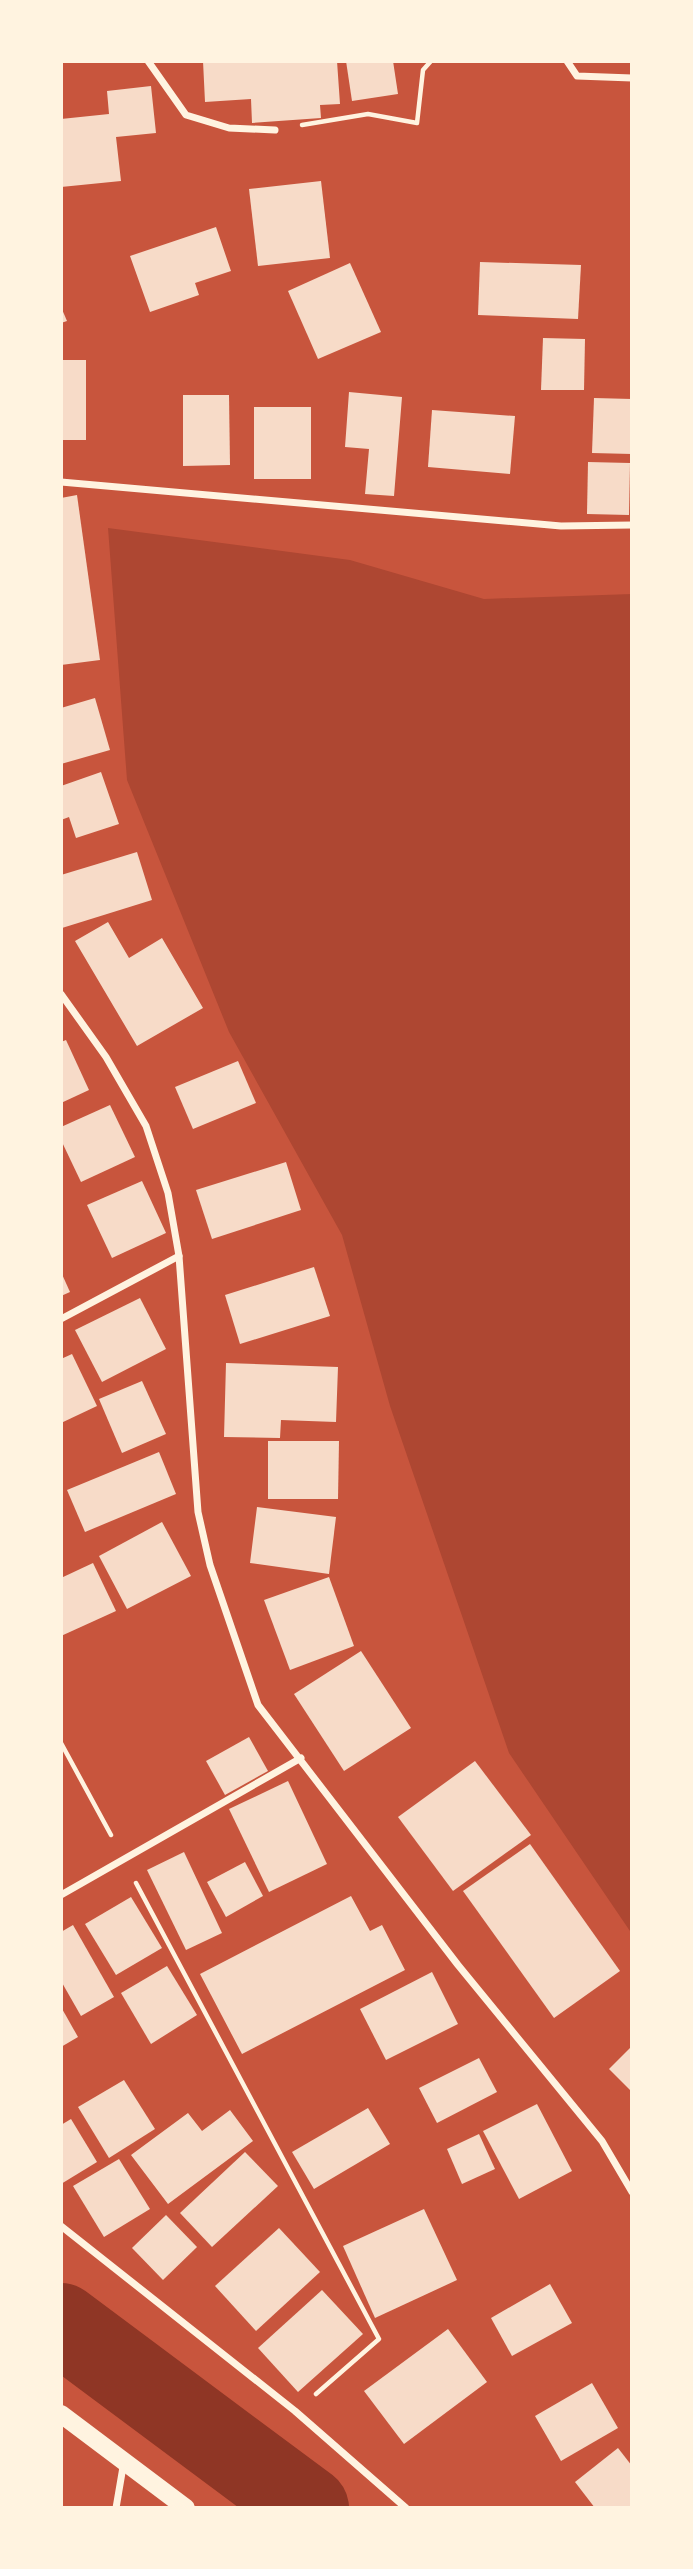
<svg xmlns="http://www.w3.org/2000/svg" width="693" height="2569" font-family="Roboto,sans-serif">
	<rect width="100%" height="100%" fill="#c8553d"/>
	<path fill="#ae4732" d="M108,528l242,32 134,39 148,-5v1340l-123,-181 -119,-347 -48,-171 -113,-203 -102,-252z"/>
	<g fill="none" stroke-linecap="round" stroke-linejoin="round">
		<path stroke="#8f3625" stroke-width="82" d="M61,2324l247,184"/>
	</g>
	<g fill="#f7dbc8">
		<path d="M203,61h134l3,43 -20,1 1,13 -69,5 -1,-24 -46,3z"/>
		<path d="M346,61h47l5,33 -46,7z"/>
		<path d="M151,86l5,47 -40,4 5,44 -60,6v-68l48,-5 -2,-23z"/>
		<path d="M321,181l9,77 -72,8 -9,-77z"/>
		<path d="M216,227l15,44 -36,12 4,12 -49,17 -20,-56z"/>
		<path d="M480,262l101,3 -3,54 -100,-4z"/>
		<path d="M350,263l31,69 -63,27 -30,-68z"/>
		<path d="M61,307l6,14 -6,2z"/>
		<path d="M543,338l42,1 -1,51h-43z"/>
		<rect x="61" y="360" width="25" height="80"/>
		<path d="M349,392l53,5 -8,99 -29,-2 4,-45 -24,-2z"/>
		<path d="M183,395h46l1,70 -47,1z"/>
		<path d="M594,398l38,1v55l-40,-1z"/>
		<rect x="254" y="407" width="57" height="72"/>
		<path d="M432,410l83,6 -5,58 -82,-7z"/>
		<path d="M588,462l42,1 -1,52 -42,-1z"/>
		<path d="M77,495l23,165 -39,5v-167z"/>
		<path d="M95,698l15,52 -49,14v-56z"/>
		<path d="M101,772l18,52 -43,14 -7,-21 -8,3v-34z"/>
		<path d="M137,852l15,48 -90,28 -1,-53z"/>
		<path d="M108,922l21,36 33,-20 41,70 -66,38 -62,-105z"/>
		<path d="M66,1040l23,50 -28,13v-61z"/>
		<path d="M238,1061l18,42 -63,26 -18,-42z"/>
		<path d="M110,1105l25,52 -54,25 -20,-42v-13z"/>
		<path d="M286,1162l15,48 -89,29 -16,-49z"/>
		<path d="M142,1181l24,52 -54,25 -25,-53z"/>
		<path d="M314,1267l16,49 -90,28 -15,-49z"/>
		<path d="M61,1272l9,20 -9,4z"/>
		<path d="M140,1298l26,51 -64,33 -27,-52z"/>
		<path d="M72,1354l25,52 -36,17v-64z"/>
		<path d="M226,1363l112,4 -2,55 -55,-2 -1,18 -56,-1z"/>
		<path d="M142,1381l24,53 -44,19 -23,-54z"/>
		<path d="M268,1441h71l-1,58h-70z"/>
		<path d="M159,1452l17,42 -91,38 -18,-42z"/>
		<path d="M257,1507l79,10 -7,57 -79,-11z"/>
		<path d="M162,1522l29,54 -64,33 -28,-53z"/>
		<path d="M93,1563l23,48 -55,25v-58z"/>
		<path d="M329,1577l25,69 -64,24 -26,-70z"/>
		<path d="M361,1651l50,77 -67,43 -50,-77z"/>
		<path d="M249,1737l19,34 -43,24 -19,-34z"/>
		<path d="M475,1761l56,74 -78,56 -55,-74z"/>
		<path d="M288,1781l39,83 -58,28 -40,-83z"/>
		<path d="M530,1844l90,127 -66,47 -91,-127z"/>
		<path d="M184,1852l38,81 -36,17 -39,-80z"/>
		<path d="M245,1862l18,34 -37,21 -19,-35z"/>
		<path d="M351,1896l19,35 12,-6 23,45 -163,84 -42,-80z"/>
		<path d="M131,1897l31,51 -46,27 -31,-51z"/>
		<path d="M73,1925l41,72 -33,19 -20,-35v-49z"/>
		<path d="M167,1966l30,49 -46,29 -30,-51z"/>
		<path d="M432,1972l26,52 -72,36 -26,-51z"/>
		<path d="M61,2007l17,30 -17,10z"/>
		<path d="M632,2046v46l-23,-23z"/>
		<path d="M479,2058l18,34 -60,31 -18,-35z"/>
		<path d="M124,2080l31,49 -46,29 -31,-51z"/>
		<path d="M537,2104l35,67 -53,28 -36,-68z"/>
		<path d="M368,2108l22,36 -76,45 -22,-37z"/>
		<path d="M230,2110l23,31 -85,63 -37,-49 57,-42 14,18z"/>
		<path d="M71,2119l26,43 -36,22v-59z"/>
		<path d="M479,2134l16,35 -33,15 -15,-35z"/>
		<path d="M245,2152l33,34 -66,61 -32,-34z"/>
		<path d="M119,2159l31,50 -46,28 -31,-51z"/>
		<path d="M424,2209l33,71 -82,38 -32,-72z"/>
		<path d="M166,2215l31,32 -34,33 -31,-32z"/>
		<path d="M279,2228l41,44 -64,59 -41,-45z"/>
		<path d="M550,2284l22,39 -60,33 -21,-38z"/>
		<path d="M322,2290l41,44 -65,58 -40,-44z"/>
		<path d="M448,2329l39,53 -83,62 -40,-53z"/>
		<path d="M592,2383l26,45 -57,33 -26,-45z"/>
		<path d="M618,2448l14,18v42h-37l-20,-26z"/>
	</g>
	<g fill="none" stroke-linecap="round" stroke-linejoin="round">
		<g stroke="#fff3e0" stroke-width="4.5">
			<path d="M302,125l66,-11 49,9 6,-53 8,-9"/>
			<path d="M61,1743l50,92"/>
			<path d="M136,1883l243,456 -63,55"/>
		</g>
		<g stroke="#fff3e0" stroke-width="7">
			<path d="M148,61l38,54 43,13 46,2"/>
			<path d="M567,61l10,15 55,2"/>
			<path d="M61,482l500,44 71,-1"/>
			<path d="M61,994l45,63 40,69 22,67 11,63 19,256 12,53 48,140 200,260 144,176 30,51"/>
			<path d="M61,1319l118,-63"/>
			<path d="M61,1895l240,-137"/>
			<path d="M61,2226l234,185 111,97"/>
			<path d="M116,2508l8,-47"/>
		</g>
		<path stroke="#fff3e0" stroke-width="18" d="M61,2414l125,94"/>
	</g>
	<rect width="693" height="2569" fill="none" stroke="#fff3e0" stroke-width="126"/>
</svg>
